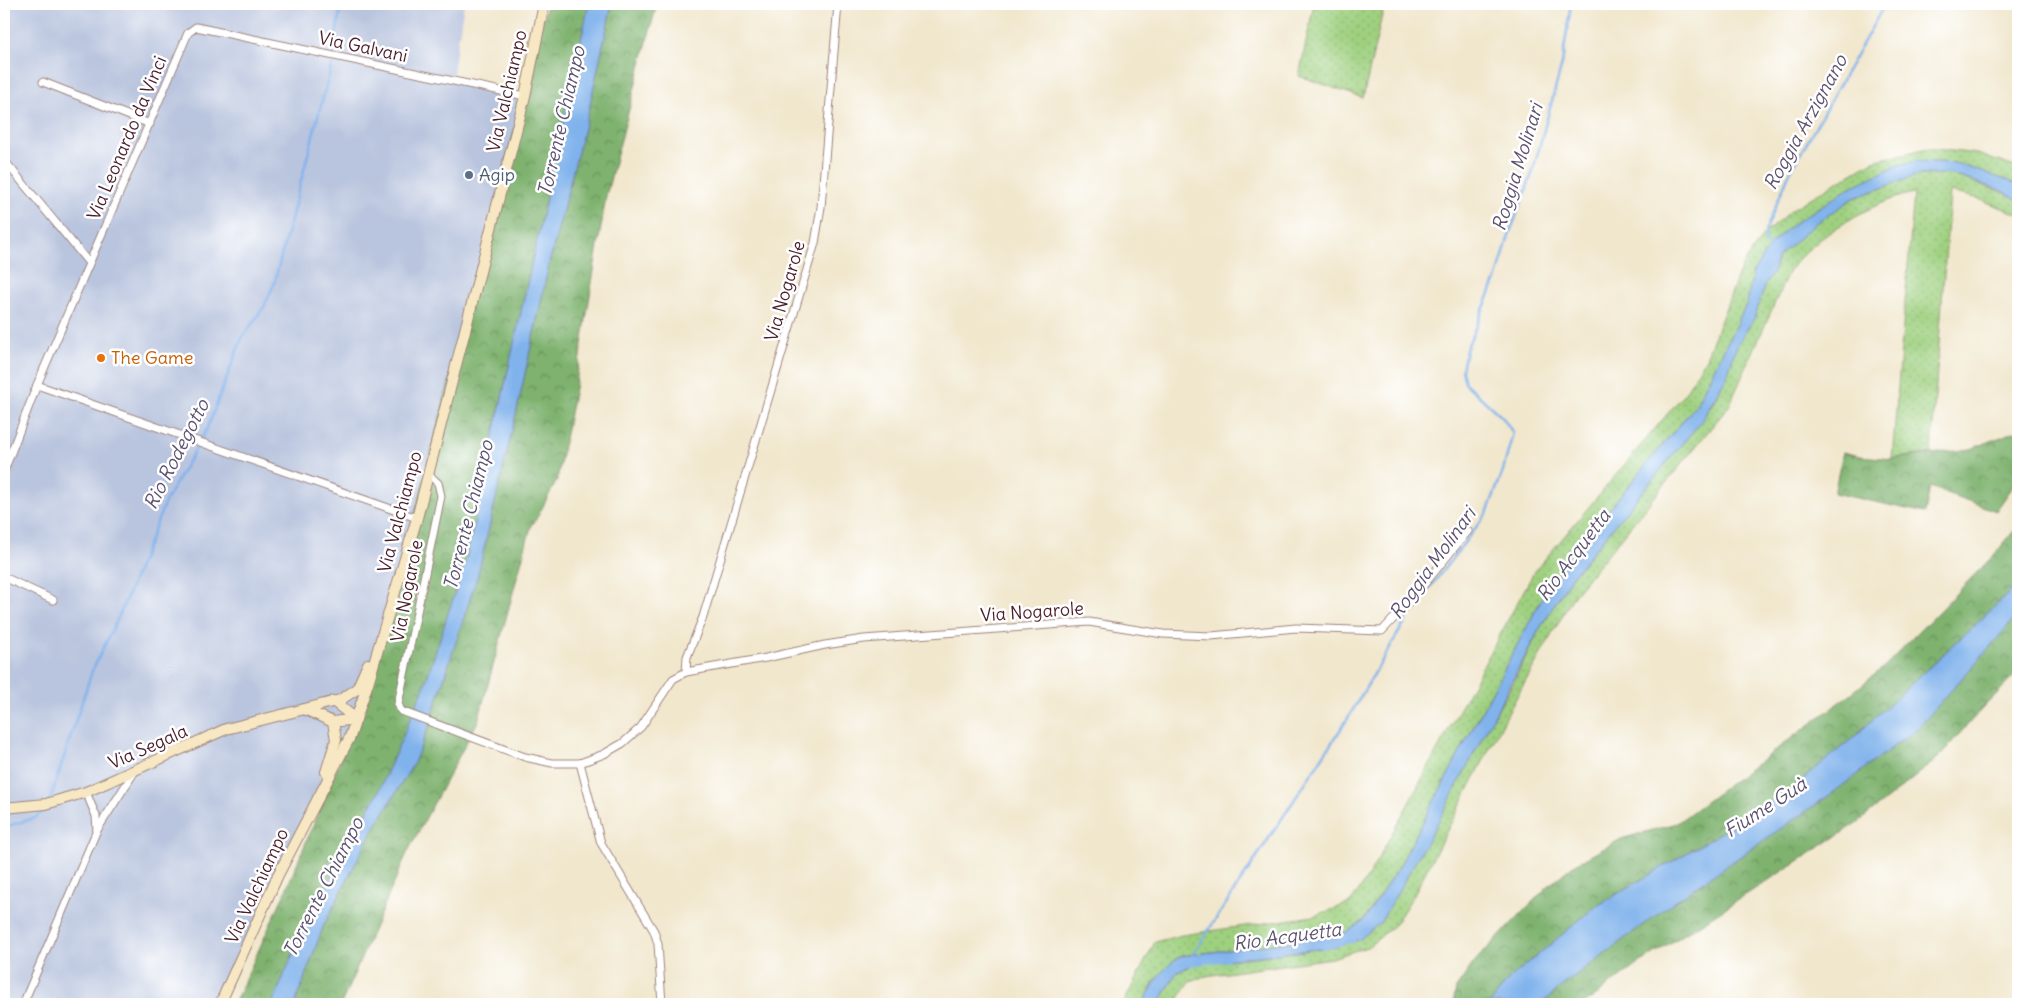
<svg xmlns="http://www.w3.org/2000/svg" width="2022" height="1008" font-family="Delius,sans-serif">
	<defs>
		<pattern id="grass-dots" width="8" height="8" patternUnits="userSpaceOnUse" patternTransform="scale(1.25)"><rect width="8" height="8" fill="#9ed07f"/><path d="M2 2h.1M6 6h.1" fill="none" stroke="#8ab26e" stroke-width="1.8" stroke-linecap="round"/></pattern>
		<pattern id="forest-crowns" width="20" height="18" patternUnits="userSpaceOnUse" patternTransform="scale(1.25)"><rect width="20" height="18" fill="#7eb26e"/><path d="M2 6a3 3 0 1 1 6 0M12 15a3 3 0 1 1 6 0" fill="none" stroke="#69905b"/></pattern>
	</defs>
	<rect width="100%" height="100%" fill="#fff"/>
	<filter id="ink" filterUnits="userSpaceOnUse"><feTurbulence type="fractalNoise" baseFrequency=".02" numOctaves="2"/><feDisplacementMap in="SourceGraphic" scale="10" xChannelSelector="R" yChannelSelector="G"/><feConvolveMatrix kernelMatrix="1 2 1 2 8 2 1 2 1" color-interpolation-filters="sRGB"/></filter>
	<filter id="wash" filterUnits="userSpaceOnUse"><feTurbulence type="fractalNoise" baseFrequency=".0096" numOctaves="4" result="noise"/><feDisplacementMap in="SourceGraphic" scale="20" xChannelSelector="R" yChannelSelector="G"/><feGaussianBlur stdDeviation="1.12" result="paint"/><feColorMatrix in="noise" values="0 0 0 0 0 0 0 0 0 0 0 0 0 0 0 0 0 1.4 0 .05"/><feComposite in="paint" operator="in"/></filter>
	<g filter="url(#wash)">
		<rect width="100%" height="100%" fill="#f1e7cd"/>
		<path fill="#b9c5de" d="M4,4h460l-12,74 71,16 -155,600 -151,310h-213z"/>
		<g fill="url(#grass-dots)" stroke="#747855">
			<path d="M1314,4h66l3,7 -20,87 -64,-22z"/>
			<path d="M1928,148l49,6 41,14v16l-63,-21 -39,-2 -20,5 -45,22 -58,36 -18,16 -22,33 -6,30 -51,102 -96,115 -53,69 -147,276 -36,55 -17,12 -13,4 -153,20 -27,26 -11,22h-20l32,-62 27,-7 132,-19 36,-13 15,-21 40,-72 129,-238 151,-179 21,-35 36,-92 22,-32 33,-28 76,-45z"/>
			<path d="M1950,174l60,21 8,5v14l-42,-16 -26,-6 -19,261 -39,6 22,-266c-41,8 -101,44 -125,78l-60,135 -155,189 -59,105 -102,196 -18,28 -25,22 -38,12 -126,18 -16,5 -15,23h-16l17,-31 18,-9 110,-13 55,-11 152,-253 28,-57 31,-51 132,-159 17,-28 17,-45 19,-30 10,-34 8,-10 5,-16 9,-10 29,-24 38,-25 48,-19 16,-4z"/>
		</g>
		<g fill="url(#forest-crowns)" stroke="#64684c">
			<path d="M547,4h42l-122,552 -44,134 -44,101 -71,127 -36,86h-38l52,-114 82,-196z"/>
			<path d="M612,4h45l-51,192 -31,192 -18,92 -23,43h-2l-54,198 -71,132 -66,151h-46l28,-77 47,-92 44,-72 14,-35 50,-154 39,-164 33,-150 39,-151z"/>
			<path d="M2016,431l2,2v46l-22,32 -66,-24 -5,26 -91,-20 9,-41 17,4 32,3 79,-10z"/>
			<path d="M2018,526v55l-13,16 -152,141 -73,60 -185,109 -86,72 -19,25h-37l3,-16 19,-27 72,-74 25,-21 49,-27 56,-16 170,-126 37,-30 110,-112z"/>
			<path d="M2018,615v57l-38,39 -44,49 -80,64 -215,138 -57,42h-43l31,-26 96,-72 166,-114 84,-65z"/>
		</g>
		<g fill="#80b2ec" stroke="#65688c">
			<path d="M589,4h23l-23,105 -39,151 -33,150 -39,164 -50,154 -14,35 -44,72 -47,92 -28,77h-23l36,-86 71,-127 44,-101 44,-134z"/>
			<path d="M1916,161l39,2 63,21v16l-18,-10 -50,-16 -32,1 -64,23 -38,25 -38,34 -5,16 -8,11 -10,33 -19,30 -9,29 -25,44 -132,159 -31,51 -103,196 -56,97 -21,17 -26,7 -139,17 -18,9 -17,31h-16c10,-19 19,-37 38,-48l153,-20 13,-4 17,-12 36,-55 147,-276 53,-69 96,-115 51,-102 6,-30 11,-19 11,-14 18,-16 58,-37 45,-21z"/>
			<path d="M2018,581v34l-99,112 -85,65 -166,114 -96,72 -31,26h-51l19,-25 86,-72 185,-109 73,-60 152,-141z"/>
		</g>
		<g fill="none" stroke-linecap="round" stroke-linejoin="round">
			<g stroke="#80b2ec" stroke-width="2.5">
				<path d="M1772,250l-7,-8v-10l24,-58 96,-170"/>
				<path d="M50,800l42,-129 28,-57 46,-114 41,-71 35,-91 22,-31 10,-23 58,-221 9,-59"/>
				<path d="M4,827l31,-9 12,-10"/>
				<path d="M1323,948l31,-7"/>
				<path d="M1193,954l155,-236 61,-103 78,-102 15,-39 11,-41 -10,-15 -38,-35 -3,-13 4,-20 31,-73 13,-45 22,-58 30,-110 9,-60"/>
				<path d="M1189,965l39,-5"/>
			</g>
		</g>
	</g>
	<g filter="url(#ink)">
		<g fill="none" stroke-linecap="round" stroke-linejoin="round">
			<defs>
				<g id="street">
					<path d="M43,82l107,42"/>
					<path d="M4,160l85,103"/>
					<path d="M37,385l380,133"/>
					<path d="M4,471l33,-86 151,-352 8,-6 329,69"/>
					<path d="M428,474l10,9 3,13 -43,208 3,7 124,46 27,6h28l24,-9 19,-11 18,-16 32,-48 13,-7 80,-14 59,-13 39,-6 225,-17 74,12 48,2 85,-8 86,3 31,-33 55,-67"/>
					<path d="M4,577l49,23"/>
					<path d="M686,672l1,-15 16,-40 112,-374 6,-36 17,-203"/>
					<path d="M580,763l21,80 53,88 4,13 4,60"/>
					<path d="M86,792l10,24 1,14"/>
					<path d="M23,1004l74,-174 38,-59"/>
				</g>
				<g id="secondary">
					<path d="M333,701l23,18"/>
					<path d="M304,709l29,13 23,-3"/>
					<path d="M326,772l10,-32 -3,-18"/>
					<path d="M4,808l42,-4 40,-12 140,-63 114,-29 17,-11 11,-25"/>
					<path d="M220,1004l58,-129 72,-138 18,-54 49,-165 108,-422 19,-92"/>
				</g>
			</defs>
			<use href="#street" stroke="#9e837c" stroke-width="9"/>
			<use href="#secondary" stroke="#9e837c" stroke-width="12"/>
			<use href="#street" stroke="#fff" stroke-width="7"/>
			<use href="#secondary" stroke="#f7e8c3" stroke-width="10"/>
		</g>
	</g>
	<circle fill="#5c6f8a" stroke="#fff" stroke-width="2" cx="469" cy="175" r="5"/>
	<circle fill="#e8710a" stroke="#fff" stroke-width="2" cx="101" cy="358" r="5"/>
	<g text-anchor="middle" stroke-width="5" stroke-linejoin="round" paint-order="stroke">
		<g font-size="18" fill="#4a1f2b" stroke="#fff">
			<text transform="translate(363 47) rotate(12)" y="6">Via Galvani</text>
			<text transform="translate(507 91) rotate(-77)" y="6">Via Valchiampo</text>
			<text transform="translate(127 138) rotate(-67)" y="6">Via Leonardo da Vinci</text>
			<text transform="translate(785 291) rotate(-74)" y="6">Via Nogarole</text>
			<text transform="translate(400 512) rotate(-75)" y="6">Via Valchiampo</text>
			<text transform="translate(407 591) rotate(-79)" y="6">Via Nogarole</text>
			<text transform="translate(1032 612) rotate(-4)" y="6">Via Nogarole</text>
			<text transform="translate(148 747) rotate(-24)" y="6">Via Segala</text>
			<text transform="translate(257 886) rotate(-65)" y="6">Via Valchiampo</text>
		</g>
		<g font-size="18" fill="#4e5e75" stroke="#fff" text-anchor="start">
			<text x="479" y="181">Agip</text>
		</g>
		<g font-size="18" fill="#c56008" stroke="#fff" text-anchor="start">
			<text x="111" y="364">The Game</text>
		</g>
		<g font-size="19" font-style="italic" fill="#5d526f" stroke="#fff">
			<text transform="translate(561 121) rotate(-77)" y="7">Torrente Chiampo</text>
			<text transform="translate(1805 122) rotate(-61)" y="7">Roggia Arzignano</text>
			<text transform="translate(1517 167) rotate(-73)" y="7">Roggia Molinari</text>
			<text transform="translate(176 454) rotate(-63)" y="7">Rio Rodegotto</text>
			<text transform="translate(468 515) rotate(-76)" y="7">Torrente Chiampo</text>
			<text transform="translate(1573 555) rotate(-53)" y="7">Rio Acquetta</text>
			<text transform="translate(1432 563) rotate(-54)" y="7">Roggia Molinari</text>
			<text transform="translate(1765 807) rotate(-33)" y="7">Fiume Guà</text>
			<text transform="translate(323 887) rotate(-63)" y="7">Torrente Chiampo</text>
			<text transform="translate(1287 936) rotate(-8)" y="7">Rio Acquetta</text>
		</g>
	</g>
	<rect width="2022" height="1008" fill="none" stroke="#fff" stroke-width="20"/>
</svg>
